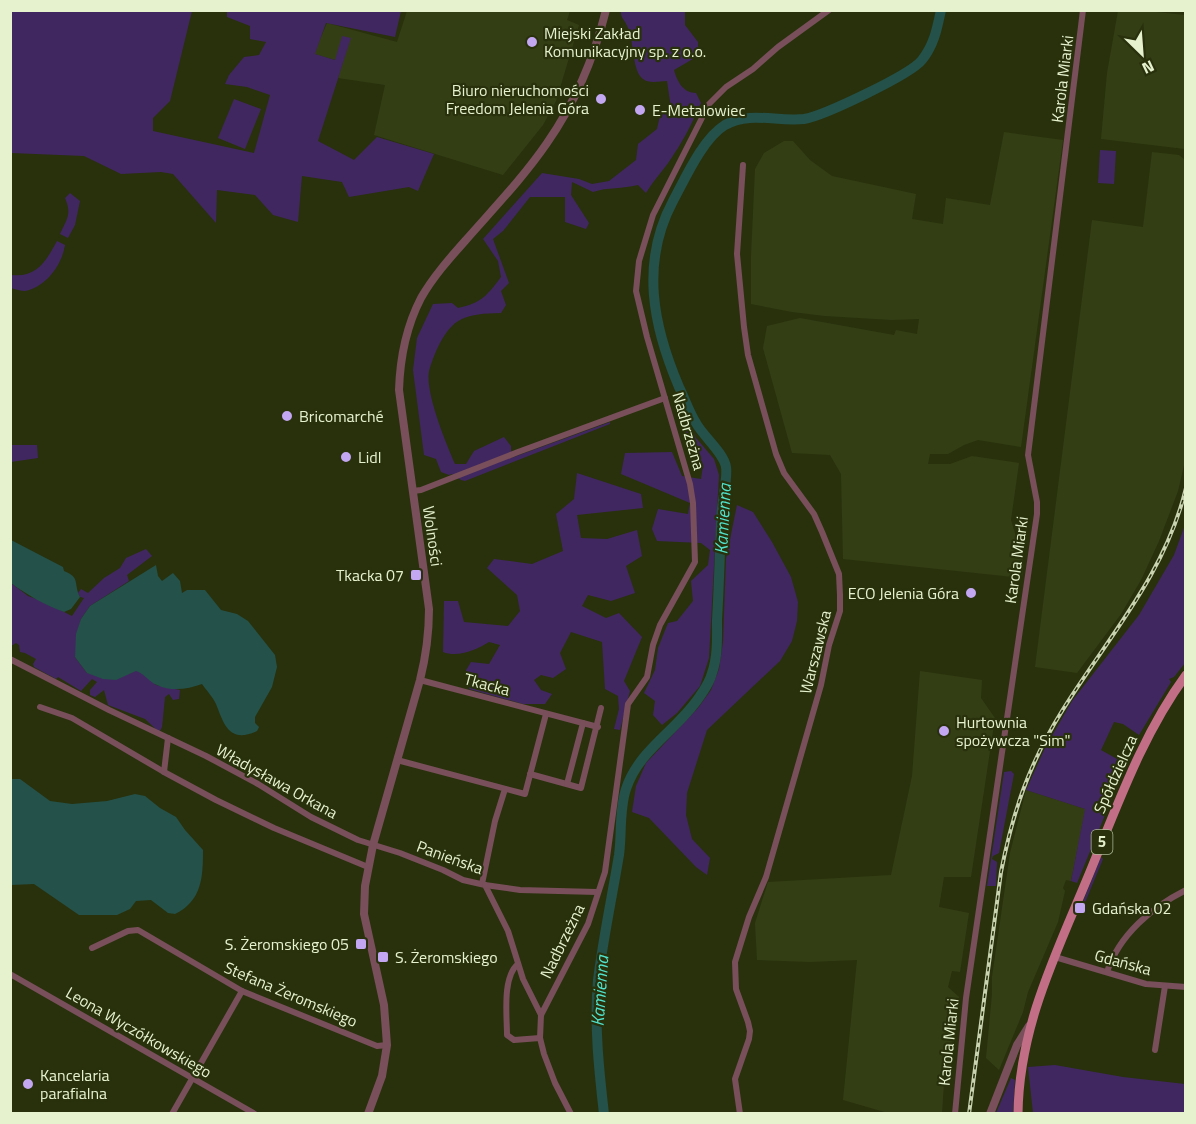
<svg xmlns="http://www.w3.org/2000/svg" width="1196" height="1124" font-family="'Titillium Web',sans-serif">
	<rect width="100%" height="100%" fill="#28310c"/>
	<g fill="#343e15">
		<path d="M407,11h163l-3,9 12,5 -23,76 -13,24 -40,50 -129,-40 11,-50 -47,-7 5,-16 -29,-8 13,-31 70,19z"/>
		<path d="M1118,11h29l38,4v134l-84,-10 6,-66z"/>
		<path d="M1004,132l59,8 -42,307 -43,-7 -14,5 -16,9h-18l-2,10h22l22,-8 47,7 -8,57 13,43 -2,15 -179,-19 -2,-85 -11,-19 -38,-2 -29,-105 4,-22 33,-8 94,17 2,-5 21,4 2,-15 -27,1 -67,-4 -33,-4 -41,-8v-47l4,-88 9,-16 20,-12h9l17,19 22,16 84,18 -4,25 31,5 3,-26 44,7z"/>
		<path d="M1152,152l27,3 6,5v301l-7,30 -19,50 -18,39 -20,34 -44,59 -42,-6 57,-447 51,7z"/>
		<path d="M920,671l62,9 -1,18 14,20 -24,159h-27l-5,30 30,6 -9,59 -8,-1 -4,16 11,10 -9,80 -6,6 -2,30h-54l-45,-13 14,-140 -47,2 -53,-2 -2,-37 13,-41 123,-7 21,-99z"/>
		<path d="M1026,790l59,19v2l-14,70 -5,-1 -3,8 2,3 -7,31 -30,70 -5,20 -24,58 -13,-12 6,-64v-17l18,-124z"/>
	</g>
	<g fill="#402760">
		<path d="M10,11h182l-22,90 -17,17v13l101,22 16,-58 -23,-8 -22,-3 4,-9 15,-18 15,-2 7,-13 -16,-3v-13l-23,-9v-6h174l-6,26 -69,-14 -11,31 20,6 7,-24 9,2 -33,103 36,19 23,-23 57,17 -16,37 -9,-4 -60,10 -7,-15 -40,-6 -4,46 -25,-7 -18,-20 -38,-5 -1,33 -43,-49 -12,-2 -40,2 -37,-18 -73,-3z"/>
		<path d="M621,11h64v14l13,17v14l-24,14c3,11 9,23 22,23l5,10c-8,18 -16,35 -27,51 -8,14 -20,25 -28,39l-8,-8c-16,4 -30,2 -45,7l-21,-10 -1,13 18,28 -3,6 -21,-7v-25h-35l-27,34 -10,8 16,44 -8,8 5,14 -5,8c-35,1 -48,3 -64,36 -3,7 -6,14 -8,22 -4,22 17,72 26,93h11l8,-13 30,-14 7,9v12l99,-36v2l-145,57 -4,-1 -9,-6 -3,1 -8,-3 -5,-13 -12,-4 -11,-85 4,-32 16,-34 19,-1 6,5c23,-5 29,-12 43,-31l-3,-16 -15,-22 59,-66 37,6 13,5 17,-3 27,-21 2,-16 19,-15 4,-18 10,-3 -4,-27c-7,0 -18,3 -24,-2 -11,-8 -9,-38 -15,-51 -2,-7 -8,-10 -7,-17z"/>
		<path d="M234,99l27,10 -16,40 -27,-11z"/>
		<path d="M1100,150l16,1 -2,33 -16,-1z"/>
		<path d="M70,193l10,8 -5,24 -7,13 -8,-4c7,-15 12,-20 5,-36z"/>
		<path d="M57,241l8,4c-3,20 -19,42 -40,46 -4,0 -10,-2 -14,-3v-13c26,3 35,-14 46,-34z"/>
		<path d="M679,399l17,39 18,21 5,16 -10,183 -9,28 -23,27 -15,12 -9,-10 2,-14 -11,-8 11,-23 3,-22 10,-25 9,-2 16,-20 -2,-20 17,-16 2,-15 -9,-7 -44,-2 -5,-12 6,-20 30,5 2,-11 -69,-29 4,-21 47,-1 10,24 19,3 2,-14 -18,-30 -12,-33z"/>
		<path d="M10,445h27l1,13 -27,4z"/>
		<path d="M577,473l64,21 2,14 -66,7 4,23 26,1 30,-9 5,26 -16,10 9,27 -24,8 -23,-6 -6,11 24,12 13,-5 23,24 -18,44 6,10 -10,39 -6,-1 5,-20 -1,-13 -13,-7 -3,-47 -31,-10 -11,21 6,16 -13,9 -12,-3 -7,5 7,10 11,4 -7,10h-22l-54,-15 5,-11 -9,-6 6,-10 18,2 11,-19 -11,-3c-13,8 -31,16 -46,10l1,-51h14l6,21 44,4 12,-15 -3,-16 -30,-27 7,-9 38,5 31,-13 -7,-37 18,-15z"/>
		<path d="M737,505l16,7 19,30 19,35 7,25 -1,19 -5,20 -12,20 -73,69 -20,63 -1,22 6,24 18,19 -3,17 -11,-8 -47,-49 -17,-6 4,-26 10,-23 52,-55 13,-18 8,-21 4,-27 3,-83z"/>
		<path d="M1185,525v138l-11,14 -5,2 2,3 -32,53 -16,-11 -9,-2 -13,28 25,14 -49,119 -6,-2 14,-72 -59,-19 19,-42 27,-47 67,-86 35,-60z"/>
		<path d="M146,549l6,7 -25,19 2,6 -39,25 -9,13 -6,38 12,16 42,1 7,-4 7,3 13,12 24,5 -1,9 -6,1 -4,-6 -4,3 -3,30 -2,4h-2l-13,-12 -37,-14 -4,-15 -9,7 -5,-2v-5l7,-8 -5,-3 -11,12 -23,-14 -2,2 -22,-12 -1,-3 3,-5 -11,-6 -5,-1 -1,-7 -3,-2 -5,3 1,-27 -1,-2v-34l17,13 14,5 30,15 12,-18 -4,-1 -2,-4 3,-4 7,4 16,-15 16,-10 6,-10z"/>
		<path d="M1011,771l3,3 -15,79 -6,3 -1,3 5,3 -1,24h-9l17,-114z"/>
		<path d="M1101,857l2,2 -19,46 -2,-1z"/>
		<path d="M1055,1065l68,12 62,7v29h-152l-5,-46z"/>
		<path d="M1011,1078l4,2 -2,33h-17z"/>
	</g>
	<g fill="#245149">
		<path d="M11,540l52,27 1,4c17,7 9,12 16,26l-9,12 -7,3c-19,-7 -37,-17 -53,-29z"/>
		<path d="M156,565l2,11 4,5 11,-8 7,8 2,12 5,-3h18l16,20 16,4 11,7 27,34 2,12 -5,20 -17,30v6l4,4 -2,4c-28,13 -33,-7 -41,-27 -3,-7 -10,-14 -14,-20 -14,5 -30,8 -45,1 -8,-3 -12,-11 -21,-14l-20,9 -13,-1 -16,-6 -12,-16 1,-23 5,-15 9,-13z"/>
		<path d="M11,779h9l30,22 22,3 35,-3 28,-7 10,2 15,12 16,9 9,13 18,20c0,27 -1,51 -28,64l-7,-1 -17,-13 -15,1 -6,8 -13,6h-38l-45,-31 -23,1z"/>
	</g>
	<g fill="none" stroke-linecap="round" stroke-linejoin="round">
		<path stroke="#245149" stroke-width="10" d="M604,1114c-5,-44 -10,-90 -6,-134 5,-41 14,-83 21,-125 3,-21 0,-45 7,-66 13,-40 52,-59 74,-93 5,-7 10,-15 12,-23 6,-17 5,-36 5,-53 2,-34 3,-67 4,-100 0,-15 7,-40 5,-53 -2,-14 -23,-31 -30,-44 -7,-11 -11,-24 -17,-36 -26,-61 -39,-124 -6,-186 12,-22 30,-63 52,-76 26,-14 51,-3 79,-6 19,-3 106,-44 118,-59 12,-15 15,-31 19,-50"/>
		<g stroke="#784f5a" stroke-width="6">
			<path d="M413,491l8,-1 97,-38 147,-54"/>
			<path d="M10,659l99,51 97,46 52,28 53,33 47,23 42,13 43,17 20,10 22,5 23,46 15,48 18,36"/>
			<path d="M420,680l178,47"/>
			<path d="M40,707l32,11 92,54 52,28 58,28 94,39"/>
			<path d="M397,760l128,34 21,-80"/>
			<path d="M164,772l4,-34"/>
			<path d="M530,774l51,14 20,-80"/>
			<path d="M567,784l16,-61"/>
			<path d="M482,884l13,-63 10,-32"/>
			<path d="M485,885l35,5 77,2"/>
			<path d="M92,948l36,-17 10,-1 104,61 135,55 10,-1"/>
			<path d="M1055,957l91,27 40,3"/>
			<path d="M518,964c-16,13 -11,52 -11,71l7,5 26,-2"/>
			<path d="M1107,972c12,-37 45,-65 79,-82"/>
			<path d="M10,974l245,140"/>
			<path d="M1155,1050l10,-64"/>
			<path d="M172,1114l70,-123"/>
			<path d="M571,1114l-16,-31 -11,-29 -4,-16 1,-23 47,-91 17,-52 23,-168 19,-27 6,-32 7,-20 35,-63 -2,-59 -3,-19 -43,-147 -11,-46 3,-30 14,-46 56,-111 17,-17 27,-18 25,-22 51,-37"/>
			<path d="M740,1114l-5,-35 14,-40 1,-8 -2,-9 -12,-33 -1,-27 14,-45 17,-40 55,-192 8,-40 11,-34v-16l-1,-21 -17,-42 -8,-18 -30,-41 -8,-19 -28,-99 -4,-28 -7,-73 6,-89"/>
			<path d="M955,1114l11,-116 71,-484v-12l-9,-47 55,-445"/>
		</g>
		<g stroke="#784f5a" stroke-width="8">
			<path d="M368,1114l14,-38 5,-31 -3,-40 -20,-91 1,-28 8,-41 47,-165c6,-24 9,-47 9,-71l-30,-219c1,-31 7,-63 22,-92 12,-21 28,-39 44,-57 28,-32 58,-63 82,-98 28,-40 47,-85 59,-133"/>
			<path d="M990,1114l27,-69 12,-19"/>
		</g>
		<path stroke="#c26e87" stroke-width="9" d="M1018,1114c1,-90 41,-166 74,-247 27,-66 52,-135 94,-192"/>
		<defs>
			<path id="rail" d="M969,1114l32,-242c12,-61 28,-108 61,-161 46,-74 103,-136 124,-223"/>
		</defs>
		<use href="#rail" stroke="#c9d3b0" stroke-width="4"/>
		<use href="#rail" stroke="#28310c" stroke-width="1.5" stroke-dasharray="4.5" stroke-linecap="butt"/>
	</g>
	<g fill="#c3a7f2" stroke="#28310c" stroke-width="2">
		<circle cx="532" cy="42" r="6"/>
		<circle cx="601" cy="99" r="6"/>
		<circle cx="640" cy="110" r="6"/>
		<circle cx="287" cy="416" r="6"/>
		<circle cx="346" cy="457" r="6"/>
		<rect x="410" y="569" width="12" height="12" rx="3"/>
		<circle cx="971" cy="593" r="6"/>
		<circle cx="944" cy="731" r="6"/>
		<rect x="1074" y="902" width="12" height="12" rx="3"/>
		<rect x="355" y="938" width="12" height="12" rx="3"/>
		<rect x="377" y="951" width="12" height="12" rx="3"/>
		<circle cx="28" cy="1084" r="6"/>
	</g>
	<g text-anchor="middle" stroke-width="4.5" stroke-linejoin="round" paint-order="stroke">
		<rect fill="#28310c" stroke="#adb794" stroke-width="1.5" x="1091.5" y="830" width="21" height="24" rx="4.5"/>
		<g font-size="15" font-weight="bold" fill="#e6f1ce">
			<text x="1102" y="847">5</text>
		</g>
		<g font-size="16" fill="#e6f1ce" stroke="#28310c" text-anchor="start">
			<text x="544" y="39">Miejski Zakład<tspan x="544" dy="18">Komunikacyjny sp. z o.o.</tspan></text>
			<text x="589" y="96" text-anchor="end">Biuro nieruchomości<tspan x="589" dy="18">Freedom Jelenia Góra</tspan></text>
			<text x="652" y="116">E-Metalowiec</text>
			<text x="299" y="422">Bricomarché</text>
			<text x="358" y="463">Lidl</text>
			<text x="404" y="581" text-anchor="end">Tkacka 07</text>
			<text x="959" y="599" text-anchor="end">ECO Jelenia Góra</text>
			<text x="956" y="728">Hurtownia<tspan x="956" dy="18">spożywcza "Sim"</tspan></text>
			<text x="1092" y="914">Gdańska 02</text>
			<text x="349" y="950" text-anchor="end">S. Żeromskiego 05</text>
			<text x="395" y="963">S. Żeromskiego</text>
			<text x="40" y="1081">Kancelaria<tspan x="40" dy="18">parafialna</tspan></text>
		</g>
		<g font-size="16" fill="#e6f1ce" stroke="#28310c">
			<text transform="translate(1062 79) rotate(-83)" y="6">Karola Miarki</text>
			<text transform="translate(689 431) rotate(74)" y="6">Nadbrzeżna</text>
			<text transform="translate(433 536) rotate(82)" y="6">Wolności</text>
			<text transform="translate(1016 560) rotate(-82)" y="6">Karola Miarki</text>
			<text transform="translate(815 652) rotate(-76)" y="6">Warszawska</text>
			<text transform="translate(487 684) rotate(15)" y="6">Tkacka</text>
			<text transform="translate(1115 774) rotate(-66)" y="6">Spółdzielcza</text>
			<text transform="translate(277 781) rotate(29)" y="6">Władysława Orkana</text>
			<text transform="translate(450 857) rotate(20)" y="6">Panieńska</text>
			<text transform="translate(562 941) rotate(-64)" y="6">Nadbrzeżna</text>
			<text transform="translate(1123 962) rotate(15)" y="6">Gdańska</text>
			<text transform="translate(291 994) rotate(23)" y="6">Stefana Żeromskiego</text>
			<text transform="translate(139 1032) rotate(30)" y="6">Leona Wyczółkowskiego</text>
			<text transform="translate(948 1042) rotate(-84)" y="6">Karola Miarki</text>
		</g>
		<g font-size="18" font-style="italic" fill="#51e3cd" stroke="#28310c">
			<text transform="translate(723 519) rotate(-87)" y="6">Kamienna</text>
			<text transform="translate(600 991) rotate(-86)" y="6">Kamienna</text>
		</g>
	</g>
	<rect width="1196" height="1124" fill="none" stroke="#e6f1ce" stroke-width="24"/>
	<g transform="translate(1142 54) rotate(155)" stroke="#28310c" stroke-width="4.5" paint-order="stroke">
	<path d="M0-4.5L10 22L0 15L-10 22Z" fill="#e6f1ce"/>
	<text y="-9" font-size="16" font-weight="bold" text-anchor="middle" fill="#e6f1ce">N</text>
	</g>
</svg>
